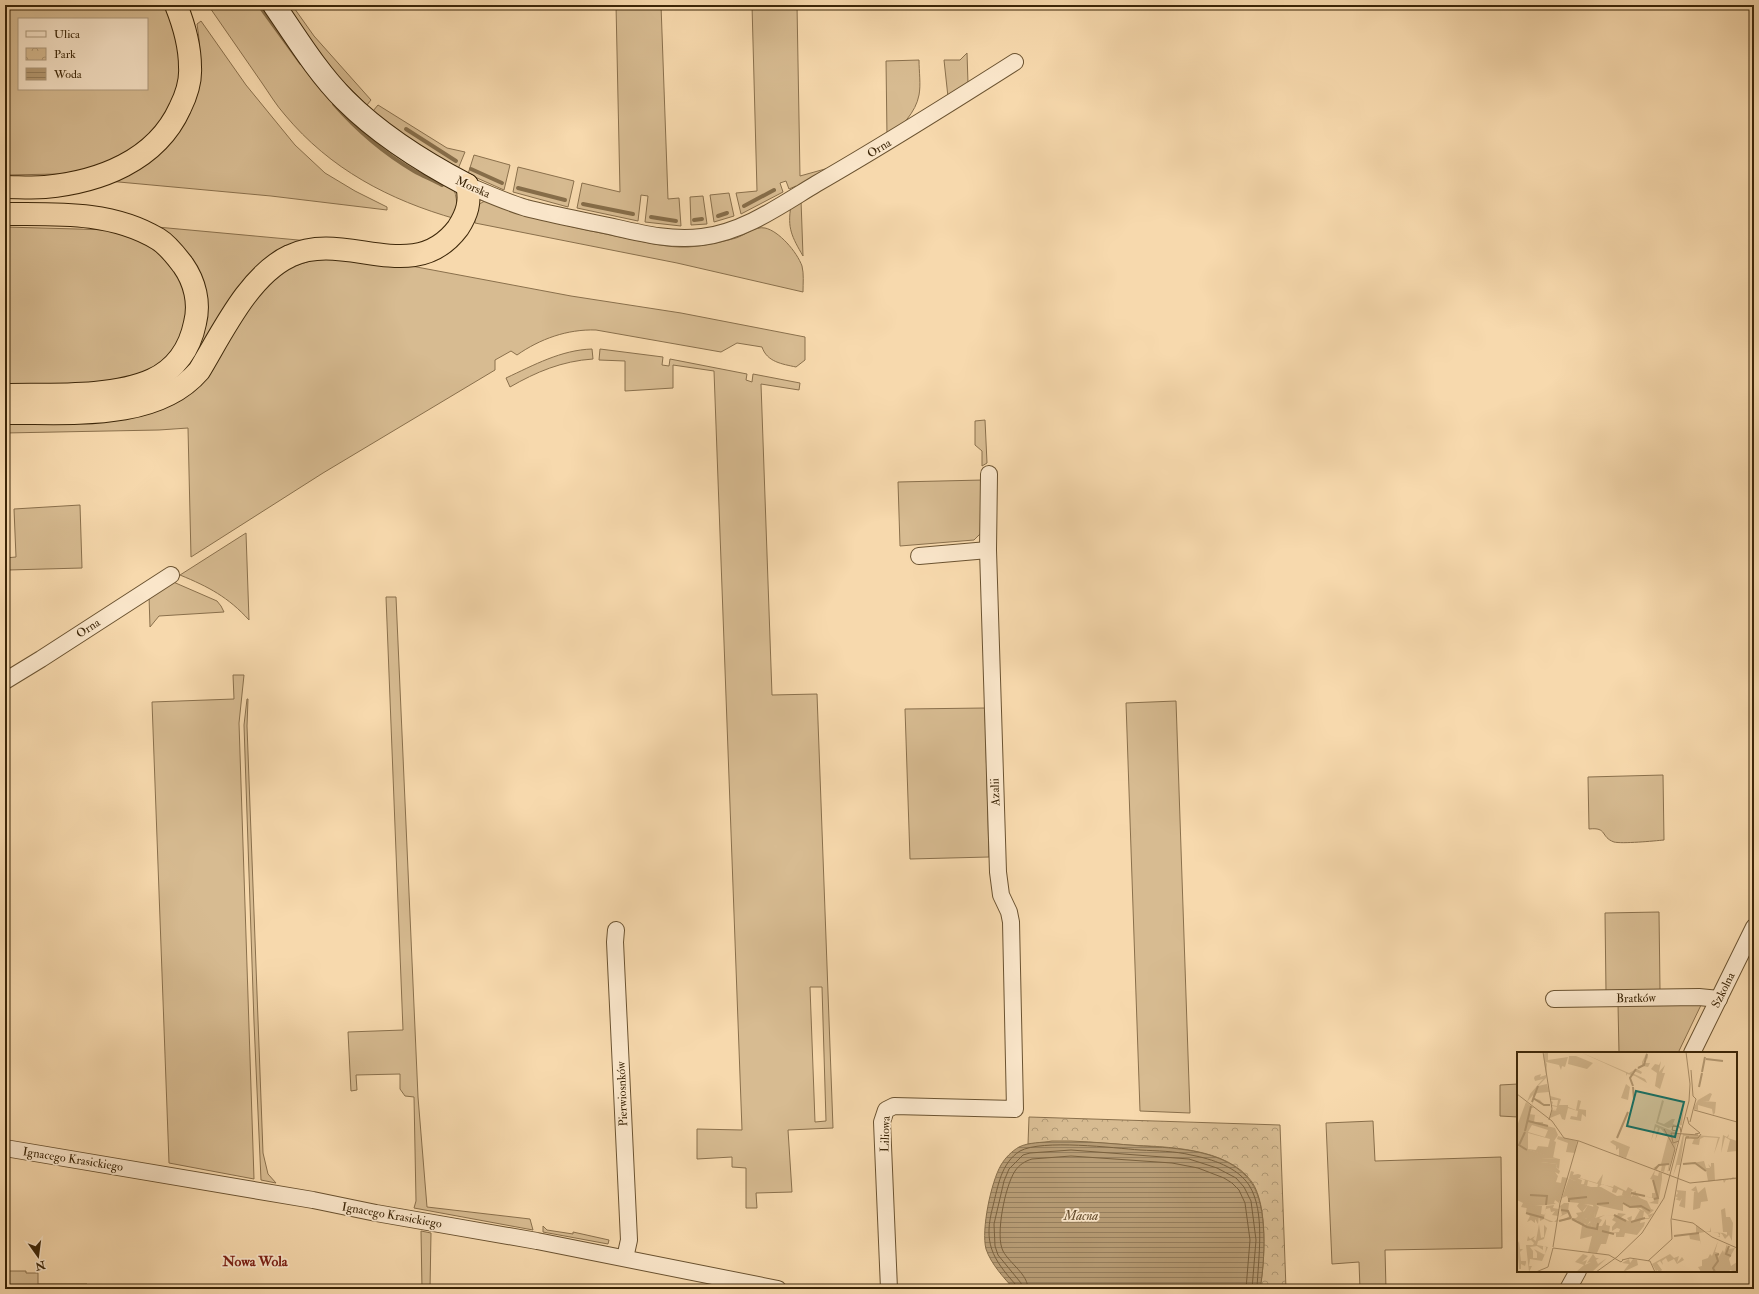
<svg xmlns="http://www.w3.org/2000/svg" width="1759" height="1294" font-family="'IM FELL Double Pica',serif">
	<defs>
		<pattern id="park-crowns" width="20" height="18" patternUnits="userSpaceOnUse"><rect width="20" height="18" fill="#d7bb91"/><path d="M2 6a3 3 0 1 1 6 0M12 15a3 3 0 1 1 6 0" fill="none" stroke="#b09874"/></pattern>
		<pattern id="water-rules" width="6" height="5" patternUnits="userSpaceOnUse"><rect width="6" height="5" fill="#b79c75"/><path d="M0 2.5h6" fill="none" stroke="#967f5e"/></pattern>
	</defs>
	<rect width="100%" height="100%" fill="#f7d9ad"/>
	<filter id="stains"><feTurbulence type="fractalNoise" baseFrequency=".005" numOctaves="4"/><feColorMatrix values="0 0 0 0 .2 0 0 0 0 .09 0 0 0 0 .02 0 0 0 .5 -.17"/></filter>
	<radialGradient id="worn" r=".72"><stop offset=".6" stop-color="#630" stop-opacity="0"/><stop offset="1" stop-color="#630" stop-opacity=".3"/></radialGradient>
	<g fill="#d7bb91" stroke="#8a704c" fill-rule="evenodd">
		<path d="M5,5h166l8,21 3,64 -37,54 -52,25 -34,5 -54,1zM19,19h128v70h-128z"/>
		<path d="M208,5h56l21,29 168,152c4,12 5,21 3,33 -67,-19 -126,-50 -171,-104 -9,-10 -16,-22 -23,-32 -18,-26 -36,-52 -54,-78z"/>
		<path d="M285,5h7l22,31 57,64 -4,5 -35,-35z"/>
		<path d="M616,5h45l7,194 11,-1 2,28 -36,-4 3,-26 -7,-1 -3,26 -61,-13 5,-25 38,9z"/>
		<path d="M752,5h45l3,171 43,-12 -45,26 -2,-4 -7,3 -3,-8 -6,2 3,9 -42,22 -5,-21 21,-2z"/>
		<path d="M201,21l45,64 49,60 30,28 30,18 32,16v3l-116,-14 -163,-15c9,-3 18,-5 26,-9 10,-5 19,-13 27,-20 38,-35 44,-79 36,-128z"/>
		<path d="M967,53l1,30 -20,14 -4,-37h16z"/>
		<path d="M919,60c0,11 2,25 0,35 -3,17 -18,33 -32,42l-1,-76z"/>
		<path d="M378,105l69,43 18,4 -7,17 -59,-36 -26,-22z"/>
		<path d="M474,155l36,10 -6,25 -36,-16z"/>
		<path d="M518,167l56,14 -6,26 -55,-15z"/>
		<path d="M729,193l5,23 -20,6 -4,-27z"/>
		<path d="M703,196l4,28 -16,1 -1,-28z"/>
		<path d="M801,200l2,56c-11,-19 -16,-28 -12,-50z"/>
		<path d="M487,201c47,19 90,27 138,37 21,4 42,10 63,9 16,-1 33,-5 48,-9 9,-3 19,-12 29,-10 14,3 32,24 37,38 2,8 1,17 1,26l-126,-29 -202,-40c-1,-10 1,-21 12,-22z"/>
		<path d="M146,226l163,15 -120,127 -42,24 57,-78z"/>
		<path d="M5,227l108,3 47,19 19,22 10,39 -11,36 -18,20 -32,15 -123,7z"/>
		<path d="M325,256l81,9 165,31 110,17 124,24v23l-9,7c-14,-3 -29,-5 -34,-20l-25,-4 -16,9 -125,-22c-29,-1 -56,9 -79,25l-6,-4 -16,9v10l-172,103 -132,84 -3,-129 -29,2 -154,3v-13l137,-6 105,-105 33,-38z"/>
		<path d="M592,349l1,10c-31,2 -57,13 -83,28l-4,-9c28,-13 55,-28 86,-29z"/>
		<path d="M600,349l63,8 -1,8 7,1 1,-7 77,15 -1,6 6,2 1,-8 47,9 -1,7 -38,-6 11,311 45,-1 16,434 -45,2 4,62 -36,1 1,15h-11v-40l-14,-1v-10l-35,2v-30l45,1 -28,-759 -41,-6v23l-48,3v-30l-26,-1zM810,987h12l4,134 -11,1z"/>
		<path d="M985,420l2,43 -5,3v-15l-7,-6v-24z"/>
		<path d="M983,480l1,50 -10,10 -74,6 -2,-64z"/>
		<path d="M80,505l2,63 -74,2v18h-3v-30l11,-1 -2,-48z"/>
		<path d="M246,533l3,87c-21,-23 -40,-33 -69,-45z"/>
		<path d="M171,581l46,20 4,5 3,6 -65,4 -9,11 -1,-31z"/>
		<path d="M386,597h10l22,500 9,110 103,12 3,11 -119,-22 2,-7 -2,-104 -9,-1 -5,-7v-15l-44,1 1,15 -6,1 -3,-59 55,-2z"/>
		<path d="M233,675h11l-5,48 15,456 -85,-16 -17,-461 82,-3z"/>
		<path d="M247,699h1l-1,27 16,427 5,21 8,9 -15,-3 -7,-158 -10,-297z"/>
		<path d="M1176,701l14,412 -50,-2 -14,-408z"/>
		<path d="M985,708l4,149 -79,2 -5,-150z"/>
		<path d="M1663,775l1,65c-10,1 -42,4 -50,2 -14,-5 -6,-15 -25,-13l-1,-52z"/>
		<path d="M1659,912l1,78 -54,2 -1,-79z"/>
		<path d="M1702,1003l-24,50h-59l-1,-49z"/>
		<path d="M1518,1084v33l-18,-1v-31z"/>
		<path d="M1373,1121l2,40 126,-4 1,91 -117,2 1,39h-26l-1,-27 -27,2 -6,-141z"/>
		<path d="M543,1226l4,4 26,4v-2l36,8 -1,4 -65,-12z"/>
		<path d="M421,1231l10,2 -1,56h-8z"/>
		<path d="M5,1271h21v2h12v11h49v4l-82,1z"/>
	</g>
	<path fill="url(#park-crowns)" stroke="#8a704c" d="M1029,1117l251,8 6,164h-26c5,-28 8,-83 -8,-107 -25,-35 -86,-35 -124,-37 -36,-3 -64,-5 -100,-1z"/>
	<path fill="url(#water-rules)" stroke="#866d49" d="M1052,1141h19c23,1 47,3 70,5 36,2 87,4 110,36 17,23 14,79 9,107h-246c-10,-11 -23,-25 -28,-40 -5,-19 5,-67 15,-84 4,-7 11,-14 18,-18 10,-5 23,-4 33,-6z"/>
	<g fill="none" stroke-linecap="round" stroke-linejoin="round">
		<g stroke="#7a613e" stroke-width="1">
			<path d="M1017,1289l-1,-4c-24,-27 -33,-42 -23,-79 5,-20 8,-43 27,-55 22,-12 94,-3 120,-1 17,1 35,1 51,5 21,4 46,12 58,30 17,27 9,74 8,104"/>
			<path d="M1022,1289l-1,-6 -23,-28 -3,-9 -1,-22 10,-43 5,-12 14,-14 7,-2 41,-3 118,9 28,9 19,10 8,9 7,14 5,39 -4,49"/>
			<path d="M1028,1289c0,-15 -18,-25 -25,-38 -8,-15 2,-65 12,-80 4,-6 10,-10 17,-12l39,-3 101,7 26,5 26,10 8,5 7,7 6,13 5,37 -4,49"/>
		</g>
		<g stroke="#866d49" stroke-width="4">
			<path d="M259,5l42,58"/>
			<path d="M334,104c22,25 51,50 80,67 9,5 19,9 28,14"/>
			<path d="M406,129l50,32"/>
			<path d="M471,169l31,14"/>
			<path d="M518,188l47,12"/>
			<path d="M583,204l50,10"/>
			<path d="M744,206l30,-16"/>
			<path d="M718,216l9,-3"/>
			<path d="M651,217l25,4"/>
			<path d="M694,220l8,-1"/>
		</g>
		<defs>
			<g id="street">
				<path d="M467,185c19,8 39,17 59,23 27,7 55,12 83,18 31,7 61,15 93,11 42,-5 79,-32 114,-53 68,-39 133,-80 199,-122"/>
				<path d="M919,556l69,-6"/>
				<path d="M5,681l36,-22 130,-84"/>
				<path d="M616,930l-1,12 14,298 -4,18"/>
				<path d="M1554,999l145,-2 20,2"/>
				<path d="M1692,1053l62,-126"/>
				<path d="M5,1148l308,52 63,13 161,28 241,48"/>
				<path d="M889,1289l-7,-167 4,-12 8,-4 121,3 -4,-187 -2,-10 -8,-17 -3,-23 -10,-322 1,-76"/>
				<path d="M1568,1289l10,-18"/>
			</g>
			<path id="secondary" d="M274,5c22,32 43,67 71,95 35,35 78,62 122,85"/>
			<g id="highway">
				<path d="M5,187c13,0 27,1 40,0 54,-5 111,-26 135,-79 6,-12 11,-27 10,-41 0,-22 -6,-42 -14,-62"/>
				<path d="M5,214c52,0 107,-3 153,25 10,6 18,17 25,26 12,17 17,38 12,58 -5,25 -19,46 -43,57 -39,18 -104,14 -147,15"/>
				<path d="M5,413c61,-1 150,9 194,-42 23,-38 50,-96 91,-115 55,-27 123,32 168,-28 9,-14 13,-26 9,-43"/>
			</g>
		</defs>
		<use href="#street" stroke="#6b5331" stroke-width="18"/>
		<use href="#secondary" stroke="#3c2608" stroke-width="24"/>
		<use href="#highway" stroke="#3c2608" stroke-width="24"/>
		<use href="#street" stroke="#fae6ca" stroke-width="16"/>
		<use href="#secondary" stroke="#fae6ca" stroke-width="22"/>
		<use href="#highway" stroke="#f7d9ad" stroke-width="22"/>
	</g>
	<g text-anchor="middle" stroke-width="3.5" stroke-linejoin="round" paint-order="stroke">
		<g font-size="12" fill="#3c2608" stroke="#fae6ca">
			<text transform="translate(879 148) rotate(-31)" y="4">Orna</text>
			<text transform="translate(473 187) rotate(24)" y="4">Morska</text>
			<text transform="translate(88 628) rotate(-33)" y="4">Orna</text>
			<text transform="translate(995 792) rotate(-92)" y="4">Azalii</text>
			<text transform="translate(1723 990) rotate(-64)" y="4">Szkolna</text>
			<text transform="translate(1636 998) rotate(-1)" y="4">Bratków</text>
			<text transform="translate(622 1094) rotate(-92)" y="4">Pierwiosnków</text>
			<text transform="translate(885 1134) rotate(-88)" y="4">Liliowa</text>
			<text transform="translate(73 1159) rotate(9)" y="4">Ignacego Krasickiego</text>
			<text transform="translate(392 1215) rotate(10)" y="4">Ignacego Krasickiego</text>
		</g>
		<g font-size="13" font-style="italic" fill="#614929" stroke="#fae6ca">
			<text x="1081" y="1220">Macna</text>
		</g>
		<g font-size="14" font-weight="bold" fill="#7a1f14" stroke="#fae6ca">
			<text x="255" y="1266">Nowa Wola</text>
		</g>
	</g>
	<g transform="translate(1517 1052)">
		<rect width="220" height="220" fill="#f7d9ad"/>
		<path d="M31,0v8l20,-3 -3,10 -3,-1 -1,4 -2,-5 -13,-3 1,2 -1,14 -8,8 9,-2 2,8 -12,1 -4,5 7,2 4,5h7h-7l-10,-6 -2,6 1,-10 -6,7 3,-8 13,-15 -8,2 -1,-3 1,-2 6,-2 -1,3 6,-2 -3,-21zM63,0l49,21 13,-7v-4l5,-10 1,7 -2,-2 -3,6h7l-2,4 -5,-1 -6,3 5,3 -1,2 -7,-3 -2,2 13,6 2,4 -12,-7 -8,-2 -1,2v-3zM52,4h7l17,7 -6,6 -19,-5zM144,9l-2,11 6,-7 -3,8h3l-5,16 -5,-3 2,-13 -6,-4 4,-5 4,1zM109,32l4,3 -2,13 -7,-2zM193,41l2,1 -3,7h-6l13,1 -1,11 -2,2 -1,-6 -14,-4v5l-5,-1 5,-9zM33,44l11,3 -2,6h9v2l8,3 2,-10 3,1 -2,8 7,1v7l-4,-3 -1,7 -11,-2 1,-3 6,1 1,-6 -10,-3 -3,12 -3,-1 -2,-5 -10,4 2,-8 5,1 -4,-2 3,1 1,-3 -5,-1 -1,-5 2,1 -1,3 5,1 1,-6h-7zM145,48l2,1 -6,21 6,2 8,-5h3l-2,5 6,2 5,-19 -2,18 -14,3 -12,-5zM9,50l8,6h-3l-2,6 13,2 -7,-1 -1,7h9v3l12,3 3,7 -4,6 2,1 -3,16 -36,-12v-20zM15,73l16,5 -3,7 -17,-5zM11,81l22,6 -2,8 -10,-1 -2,4 -8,-1zM138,72l25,10 -13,40 2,-10h-3l-2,8 -3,-1 1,-7 -4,2 -1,4 -4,-2 8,-4 7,-27 -8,-9 -5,13 3,-13 -2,-1 -5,14zM166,82l37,3 -6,17 4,-16 -14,-1 -4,2 -1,6 -7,-1 2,-5 -10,-3 -4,29h-3l-4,11zM212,82l-1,4 9,3v10l-10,1 3,-12 -5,-3 -4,16 2,-18 4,2zM41,84l19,5 -2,12 -9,-1 2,-9 -11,-4zM96,88l17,7 -4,11 -7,-2v-8l-3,2v-4l-6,-4zM24,106l19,1 -1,10 -3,-2 1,-3 -16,-2zM187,109l2,7h4l-2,-4 3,3v-4h3l1,18 6,-2 4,1v1v-2h3l1,1 4,-3 4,2 -10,1h-1l-2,3 -1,-3 -27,3 12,-2 -2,-11 -12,-7 -13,2zM138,118l-1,5 4,1 1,-4 3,1v6l-4,25 -9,-1 5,-2 -1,-3 -17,-4 5,5 -9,-5 -2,5 1,-4h-9l1,-4 -5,-2 -2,4 -4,-1 1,-4 -11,-4 -5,5 1,-5 -10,-3 -1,5 -6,-2h3l1,-4 -6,-2 -4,3 -6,-3 2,-7 3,1 -1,3 5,-1 3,1 -1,3 17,5 6,-9 -2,10 12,3 1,-2 12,6 2,-4 5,3 -3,3 6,-2v3l16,4v-5h3l-2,-13 -3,-1zM179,134l2,7 7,-6 3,14 -7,1 -1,6 -7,2 1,-18h2l-5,-2zM159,138l10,1 -1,17 -6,-2 3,-8 -2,3 -5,-2 3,-1 -3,-2 3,-3zM47,151h5l-1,9 4,6h5l4,2 4,6 6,-4 1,5 5,-3 -12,-6 -2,-5 5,-8 6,2 1,11 10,-3 12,1 1,-3 8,1 -6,4 9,3 -2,-3 5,-2 -1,6h2l7,-12 -5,-3 9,4 -1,7h6l-1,-3 6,-2 -5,6h-8l-1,4 5,-1 -1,4 -7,9 -12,-2 -1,4h-8v-4l-7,1 -3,10h-5l-4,9 -9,-1 4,-16 -12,3 2,-14 -5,-5 -8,-1 -7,2 -4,1 12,-6 -2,-3 -9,4 3,-2 -2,-9zM88,163l10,1 -3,4 4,2 -4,5v4l5,-3 3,1 -1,3 -10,1 1,-7 -4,-1v-6l-4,7h-4l4,-6 -3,-2zM37,153l-1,3 6,1 -1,7 -6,-1 3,-4 -4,1 -1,-4 -4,1 -2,9 10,4 3,-3 -6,-1 7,1 -1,3h-7l-6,-3 -4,2 -1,-6 -1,9 -3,-5v4l-4,-3 -4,2 3,-6 -4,-3 1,-7h15l-1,8 4,1 1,-9zM208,156l1,9h4l3,6 -1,15 5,1 -5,-1v3l-3,-6 -4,4 -3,-5 -2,-1v4h-3l3,-1 -2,-3 -13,-2h5l1,-4v5l12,1 4,2v-3h-4l-2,-22zM22,172l2,14 3,-1v-12l3,3 -3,11 -6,2 -1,4 11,2 -6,14 -12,-2 -1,7h3l-3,6 -3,-27h7l1,-2 -3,-3 -4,1 1,-5 2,3 5,-3 -2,3 3,2zM20,194l6,4v-4l3,1 -1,8 -11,-6 3,4v5h-4v-7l-3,-4zM179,173l9,7 -6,1 2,12 -1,-4 -10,-2 -1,-5 7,-1zM2,189l1,8h3l-3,3 1,9h5v2l-1,3 -4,-2v5h-2l-2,-24zM66,202l5,2 -6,6 5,-2 -2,5 6,-3 -4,1 6,-9 3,4h3l-3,2 2,4 9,-6 -15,14h-16l8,-7 -9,-3zM153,202l4,4 5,-2 -2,7 5,-6 2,3 -7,4 -3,-5 -6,3 -2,-4 -4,3 1,4 -3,-4 -3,2 5,7 -2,2h3h-5v-2l-2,1 -4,-7zM112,207l1,4 3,-4 4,1 1,5 -15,7 6,-8 -7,-1z" fill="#d7bb91" fill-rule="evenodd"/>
		<path d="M0,94l42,13 -17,-1 -1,4 16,2 -1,3 4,4 -1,3 -4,-2 3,4 -2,6 5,1 1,-6 6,1 -9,25 -4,-3 -1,3 2,1 -21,2 -4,3 -10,-2 2,-4 -6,-3zM52,126l6,3 1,-3 6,2 -1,4 10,3h10l16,9 14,-2v3l2,-2 14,6 4,8 3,1 -6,5 -7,-7h-10l-8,-5v8l-27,-6 3,2 -4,12 -2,-14 -9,-1 4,1 -5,6 3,3 -1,4 3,1 1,-5v5l8,5 -1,5 -4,-2 -2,-6 -4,6 -1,-4 -1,2 -4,-2h2l-1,-3 -6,-1 3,-3 -2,-3 6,-1 -5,-6 2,-3 -10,-1 -2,-6 -5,2zM201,189l-3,11 4,1 -1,5 5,-8 1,3 3,-9 1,5 7,-1 -6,11 2,7 6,-4 -1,10 -6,-2 -1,2h-28l-3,-5 4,-1v-6l6,-2 2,-4 2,2z" fill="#d7bb91"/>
		<path fill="none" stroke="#b79c75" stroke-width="2" d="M189,7l17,2M121,16l6,-3 3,-11M185,20l3,-15M116,34l-3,-8 6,-9M116,35l1,13M182,35l3,-14M16,46l11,7h6M15,50l6,-16M11,69l20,5M8,79l6,-25M8,80l-6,13 8,5M100,86l11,-26M166,112l12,-1 11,8M138,117l4,-4 10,-1M136,128l5,18 -4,1M114,141l14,3M13,143l17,1 -1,9M52,150v-3l18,-2M106,151l7,4 11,-1 9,5M80,152l12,-1M44,158l7,1 3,7M9,161l18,5M97,163l12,6M55,167l15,8 10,2 1,-6M42,169l12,-3M114,170l14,-4M85,179l12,3M157,184l25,-3M212,194l-3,8 5,2M198,220l-2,-4 5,-7 -2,-6 3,-1"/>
		<path fill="none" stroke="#ac916b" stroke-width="1" d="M26,0l9,57 -3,11M174,18l2,26 3,3 -3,11M0,42l35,27 12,17 15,3 111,42 47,-5M177,58l43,12M170,65l2,7 11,9 -5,1M173,70l3,-12M147,77l11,20 -6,22M159,79l-4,-1 1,-4 7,1 1,5M169,86h12l3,-4M162,89l-6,2 -2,-10 27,2M161,126l8,-41h3M155,167l21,4 19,14 25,11M36,195l7,-44 18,-62M36,196l56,7 12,7 2,-2M105,208l8,-2 20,3M131,209l24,-22 -1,-19 7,-42M133,209l5,11M19,220l12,-5 5,-19M79,220l21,-15 25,-24 22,-35 25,-97 1,-17 -4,-32"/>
		<path fill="#0f766e" fill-opacity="0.15" stroke="#0f766e" stroke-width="2" d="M119,39l48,11 -9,35 -48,-11z"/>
		<rect width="220" height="220" fill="none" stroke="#3c2608" stroke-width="2"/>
	</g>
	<rect width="1759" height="1294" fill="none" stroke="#f7d9ad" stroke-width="20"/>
	<rect x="6" y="6" width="1747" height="1282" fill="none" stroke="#3c2608" stroke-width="2"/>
	<rect x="10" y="10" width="1739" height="1274" fill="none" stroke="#3c2608"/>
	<rect x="18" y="18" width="130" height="72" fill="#fae6ca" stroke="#ae997c"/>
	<rect x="26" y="31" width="20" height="6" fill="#fae6ca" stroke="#ae997c"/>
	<text x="54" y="38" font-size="12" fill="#3c2608">Ulica</text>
	<rect x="26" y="48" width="20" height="12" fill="url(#park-crowns)" stroke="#ae997c"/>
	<text x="54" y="58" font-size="12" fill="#3c2608">Park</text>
	<rect x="26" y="68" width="20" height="12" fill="url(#water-rules)" stroke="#ae997c"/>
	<text x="54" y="78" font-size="12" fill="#3c2608">Woda</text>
	<g transform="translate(38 1256) rotate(166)" stroke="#fae6ca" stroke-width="3" paint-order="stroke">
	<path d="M0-3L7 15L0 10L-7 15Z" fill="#3c2608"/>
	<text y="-6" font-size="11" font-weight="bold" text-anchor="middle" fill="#3c2608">N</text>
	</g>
	<rect width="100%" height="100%" filter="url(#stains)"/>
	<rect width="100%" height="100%" fill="url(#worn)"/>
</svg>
